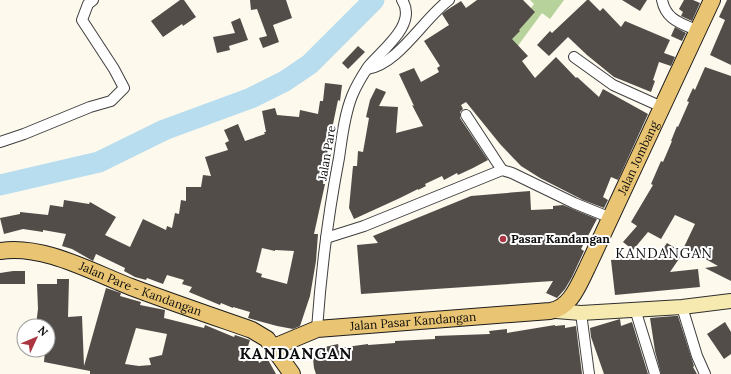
<svg xmlns="http://www.w3.org/2000/svg" width="731" height="374" font-family="Lora,serif">
	<rect width="100%" height="100%" fill="#fdf9ed"/>
	<path fill="#b8d29c" d="M530,0h34l-14,19 -8,-6 -25,34 -9,-7 26,-36z"/>
	<g fill="none" stroke-linecap="round" stroke-linejoin="round">
		<path stroke="#b8ddef" stroke-width="21" d="M0,185l99,-23 65,-32 87,-32 34,-17 25,-17 64,-64"/>
	</g>
	<g fill="#534d4a" fill-rule="evenodd">
		<path d="M180,0h4l12,17 -13,9 -1,-2 -19,13 -12,-16z"/>
		<path d="M250,0h36l6,18 -19,7 6,17 -16,6 -4,-10 8,-2 -10,-27 -6,1z"/>
		<path d="M477,0h46l12,12 -16,18 1,1 -8,8 16,17 -6,5 13,17 21,-21 20,21 1,-1 22,20 4,-8 45,25 -30,66 -7,-3 -8,20 5,3 -4,8 -21,-8 -43,-22 -19,-12 -21,-22 -34,-42 -5,3 2,4 -3,3v6l28,42 -15,8 -15,7 -1,-2 -13,7 -2,-4 -17,8 1,2 -8,4v-1l-18,9 -46,21 -5,-11 4,-42h4l1,-15 5,1 6,-34 -3,-1 4,-17 6,-12 10,4 -7,14 19,1 -2,26 27,-7 -11,-21 2,1 -15,-32 15,-6 7,14 18,-10 -2,-4 3,-2 -16,-25 25,-16 -7,-11 5,-4 14,-9 5,7z"/>
		<path d="M587,0h2l11,11 3,-3 18,19 4,-6 45,19 -6,13 11,4 -4,9 -12,-4 -6,18 2,1 -4,11 -37,-15 -27,-22 -19,-18 -19,19 -12,-11 13,-14 2,2z"/>
		<path d="M622,0h25l-7,11z"/>
		<path d="M684,0h9l7,3 -8,18 -11,-5 2,-4 -4,-3z"/>
		<path d="M727,0h4v65l-21,-10 15,-35 -6,-3z"/>
		<path d="M240,18l8,22 -19,6 1,4 -13,3 -4,-16 22,-4 -4,-11z"/>
		<path d="M675,27l11,6 -4,8 -11,-5z"/>
		<path d="M358,46l7,6 -17,17 -6,-6z"/>
		<path d="M705,67l26,9v205l-26,-13 13,-2 -34,-19 11,-23 -20,-9 -14,24 -13,-7 -15,18 -10,-8 14,-16 -6,-4 22,-37 -2,-1 10,-23 2,1 9,-21h-1l6,-15 1,1 11,-25 -2,-1 6,-13 2,2z"/>
		<path d="M325,83l17,2 -2,16 -2,-1 -10,48 -5,36h2l-11,50h4l-2,27 -6,35 -10,30 -7,3 -16,-3 -29,-8 2,-6 -17,-5v1l-12,-5 -1,2 -31,-13 3,-5 -10,-3 2,-4 -17,-5 -4,9 -16,-6 -1,2 -11,-3 -11,-6 1,-3 -29,-14 -3,7 -21,-12 -10,-3 4,-12 -23,-4v2l-20,-3 -19,5 -4,-16 20,-4v-2l28,3 2,-10 13,2 1,-7 25,4 1,-2 26,15 -11,18 25,12 13,-28 23,11 1,-4 5,2 3,-15 4,1 2,-14 5,1v-14h15l2,-12 8,1 -6,-19 23,-7 -3,-7 4,-2 -5,-11 14,-6 7,17 20,-7 -1,-2h2l-4,-21 13,-3 2,7 22,2 1,-7 18,4 2,-13h3zM262,248l13,3v-1l19,1 -7,33 -26,-7 1,-3 -6,-2z"/>
		<path d="M530,191l1,19 22,-1v-3l10,-1 34,14 -16,30 3,2 -12,26 -7,12 -8,9 -11,-5 7,-12 -192,13 -4,-49 21,-2 -5,-7 98,-40z"/>
		<path d="M667,243l16,10 -13,19 28,-3 2,18 -85,8 -4,-35 46,-3z"/>
		<path d="M13,271h12v13h-25v-11z"/>
		<path d="M57,279h12l-1,38 14,-1 2,50 22,-78 15,5 -1,3 21,6 -1,3 25,5 -1,8 40,10 1,-3 29,12 1,-2 15,5 -7,22 14,-6 2,7 8,-5 9,16h-186v-3l-46,-9 1,-12h3v-24l-12,-1 2,-16 -1,-25h20zM136,328l31,6 -5,21 -13,3 2,7 -12,1 -14,-2z"/>
		<path d="M674,316h4l16,50 -1,1 4,7h-36l-6,-23 -5,-33z"/>
		<path d="M620,319l1,7 11,-4 16,52h-44l-13,-37 -1,-9z"/>
		<path d="M725,322l6,10v22l-7,5 -17,-25z"/>
		<path d="M555,325v1l10,-1v3l11,-2 6,48h-266l-2,-6 -2,-18 26,-6 1,4 29,-4v1l27,-2v-2l40,-2v-3l55,-2 -1,-3 18,-2v4z"/>
	</g>
	<g fill="none" stroke-linecap="round" stroke-linejoin="round">
		<defs>
			<g id="street">
				<path d="M662,0c4,20 19,23 36,31"/>
				<path d="M574,57l39,28 49,22"/>
				<path d="M367,69c31,-4 57,-51 82,-69"/>
				<path d="M466,115l36,55"/>
				<path d="M0,142l24,-8 66,-27 21,-6 13,-13 -10,-19 -32,-49 6,-16 5,-4"/>
				<path d="M326,238l38,-12 138,-56 10,3 62,30 37,15"/>
				<path d="M682,307l15,49 8,18"/>
				<path d="M635,309l20,65"/>
				<path d="M581,313l8,61"/>
				<path d="M317,329c4,-57 11,-114 22,-171 3,-20 5,-42 13,-62 4,-10 10,-20 16,-29 14,-17 50,-43 34,-67"/>
			</g>
			<path id="secondary" d="M556,311l25,2 101,-6 49,-6"/>
			<g id="primary">
				<path id="s1" d="M0,251c43,-7 92,21 131,36 40,15 81,29 121,43l15,9 25,35"/>
				<path id="s2" d="M274,347l43,-18 233,-18c20,-2 29,-27 37,-43l125,-268"/>
			</g>
		</defs>
		<use href="#street" stroke="#3f3f3f" stroke-width="12"/>
		<use href="#secondary" stroke="#2e2e2e" stroke-width="16"/>
		<use href="#primary" stroke="#1d1d1d" stroke-width="18"/>
		<use href="#street" stroke="#fff" stroke-width="10"/>
		<use href="#secondary" stroke="#f6eab0" stroke-width="14"/>
		<use href="#primary" stroke="#e9c472" stroke-width="16"/>
	</g>
	<circle fill="#ac3542" stroke="#fff" stroke-width="1.5" cx="503" cy="239" r="4"/>
	<g text-anchor="middle" stroke-width="4" stroke-linejoin="round" paint-order="stroke">
		<g font-size="12" fill="#0c0c0c" stroke="#fff">
			<text transform="translate(327 153) rotate(-80)" y="4">Jalan Pare</text>
			<text dy="4" stroke="none"><textPath href="#s2" startOffset="461">Jalan Jombang</textPath></text>
			<text dy="4" stroke="none"><textPath href="#s1" startOffset="147">Jalan Pare - Kandangan</textPath></text>
			<text dy="4" stroke="none"><textPath href="#s2" startOffset="143">Jalan Pasar Kandangan</textPath></text>
		</g>
		<g font-size="12" font-weight="bold" fill="#0c0c0c" stroke="#fff" text-anchor="start">
			<text x="511" y="243">Pasar Kandangan</text>
		</g>
		<g font-size="14" letter-spacing="1" fill="#0c0c0c" stroke="#fff">
			<text x="664" y="258">KANDANGAN</text>
		</g>
		<g font-size="16" font-weight="bold" letter-spacing="1" fill="#0c0c0c" stroke="#fff">
			<text x="296" y="359">KANDANGAN</text>
		</g>
	</g>
	<g transform="translate(36 338) rotate(46)"><circle r="19" fill="#ffffff" stroke="#9e9e9e"/>
	<path d="M0-3L7 15L0 10L-7 15Z" fill="#ac3542"/>
	<text y="-6" font-size="11" font-weight="bold" text-anchor="middle" fill="#0c0c0c">N</text>
	</g>
</svg>
